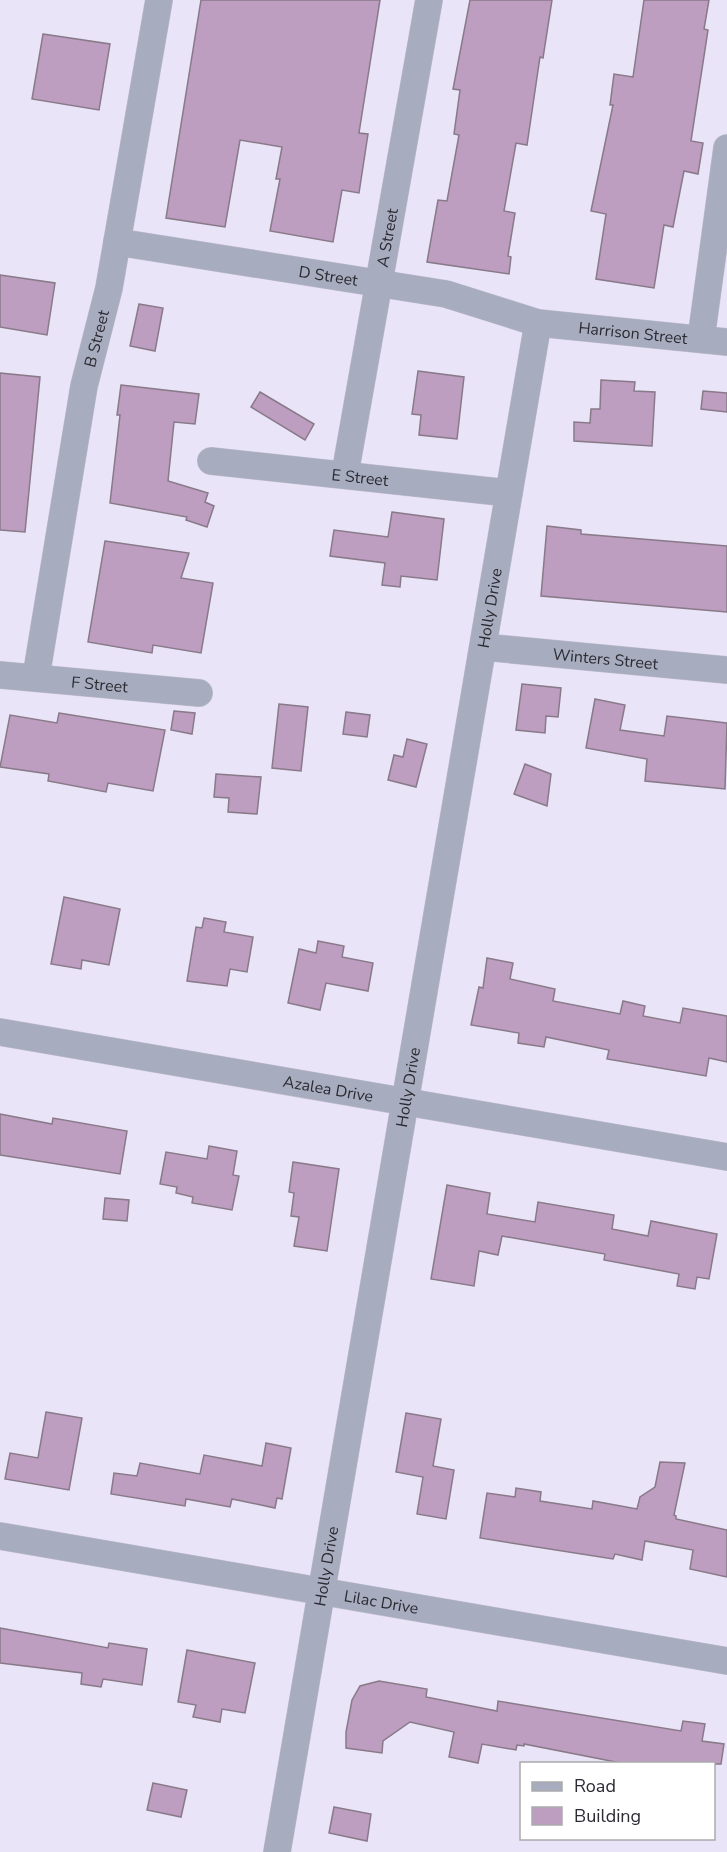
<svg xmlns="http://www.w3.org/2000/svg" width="727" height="1852" font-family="'Nunito Sans',sans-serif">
	<rect width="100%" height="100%" fill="#eae4f8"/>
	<g fill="#bd9dc0" stroke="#887a88" stroke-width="1.5">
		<path d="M201,0h179l-21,133 9,1 -9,59 -17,-3 -9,52 -63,-11 10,-52h-4l6,-32 -42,-7 -15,87 -59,-9z"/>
		<path d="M470,0h82l-9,58 -3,-1 -13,88 -11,-2 -12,68 11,2 -7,43 3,1 -2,17 -82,-12 11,-62 9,1 12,-66 -5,-1 6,-44 -7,-1z"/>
		<path d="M644,0h65l-5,29 4,1 -17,111 12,2 -5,31 -14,-3 -11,56 -9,-2 -10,63 -58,-9 10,-65 -15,-3 22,-106h-3l4,-31 19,3z"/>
		<path d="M43,34l67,10 -11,66 -67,-11z"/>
		<path d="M0,275l55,8 -8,52 -47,-8z"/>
		<path d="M139,304l24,4 -8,43 -25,-5z"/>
		<path d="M418,371l46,6 -7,62 -38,-4 2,-20 -9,-1z"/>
		<path d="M0,373l40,4 -15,155 -25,-2z"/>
		<path d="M601,380l34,2 -1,9 21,1 -3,54 -78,-5v-19l16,1 1,-14h9z"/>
		<path d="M121,385l78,9 -4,30 -21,-2 -6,59 40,12 -3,9 9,4 -7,21 -21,-7 1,-3 -77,-14 10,-88h-3z"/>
		<path d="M703,391l24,2v19l-26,-3z"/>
		<path d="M260,392l54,32 -9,16 -54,-33z"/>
		<path d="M392,512l52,7 -7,61 -36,-4 -1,11 -18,-2 3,-22 -55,-7 4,-26 54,7z"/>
		<path d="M547,526l34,4v4l146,12v66l-186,-16z"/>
		<path d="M105,541l84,12 -8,25 32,5 -12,70 -48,-8 -1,8 -64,-11z"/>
		<path d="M522,684l39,4 -3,29 -12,-1 -1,17 -29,-3z"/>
		<path d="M595,699l30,6 -5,25 44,6 3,-20 60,7 -2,66 -80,-8 2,-22 -61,-11z"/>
		<path d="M279,704l29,3 -7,64 -29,-3z"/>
		<path d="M174,711l21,2 -3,21 -21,-4z"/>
		<path d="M346,712l24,3 -3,22 -24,-3z"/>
		<path d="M59,713l106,17 -12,61 -45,-8 -2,9 -58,-11 1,-7 -49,-7 10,-52 47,8z"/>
		<path d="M407,739l20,5 -11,43 -28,-7 6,-25 9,2z"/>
		<path d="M525,764l26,10 -4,32 -33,-12z"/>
		<path d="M216,774l45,3 -4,37 -29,-2 1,-14 -15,-1z"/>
		<path d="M64,897l56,12 -11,56 -27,-5 -1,9 -30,-5z"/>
		<path d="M204,918l22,4 -2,10 29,5 -6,35 -17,-3 -3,17 -40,-5 9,-54 6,1z"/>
		<path d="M318,941l26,5 -2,11 31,6 -5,28 -42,-8 -6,27 -32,-7 11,-54 17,4z"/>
		<path d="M487,958l26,5 -3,16 45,10 -2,12 67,13 3,-13 22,5 -2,10 37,7 3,-15 44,8v46l-18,-4 -3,18 -99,-17 2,-9 -63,-13 -2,10 -26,-4 1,-10 -48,-8 8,-38 4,1z"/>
		<path d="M0,1114l52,10 1,-6 74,13 -7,43 -120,-19z"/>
		<path d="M209,1146l28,5 -4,24 6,1 -7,34 -40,-7 1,-6 -17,-4 1,-6 -17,-3 6,-32 41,7z"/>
		<path d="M293,1162l46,7 -12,82 -33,-5 5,-29 -8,-1 3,-23 -5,-1z"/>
		<path d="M447,1185l43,8 -3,21 48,8 3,-20 76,13 -2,14 36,7 3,-15 66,13 -8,45 -12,-2 -2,12 -18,-3 2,-12 -75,-14 1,-6 -103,-18 -4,19 -19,-4 -5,35 -43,-7z"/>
		<path d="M105,1198l24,2 -2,21 -24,-2z"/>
		<path d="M46,1412l36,6 -13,72 -64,-11 5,-26 28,5z"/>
		<path d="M406,1413l35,6 -8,47 21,4 -8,49 -29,-5 6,-37 -27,-5z"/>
		<path d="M266,1443l25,5 -9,51 -5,-1 -2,10 -43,-9 -2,8 -44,-8 -1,7 -74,-12 3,-21 23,3 3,-13 60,11 4,-19 58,11z"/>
		<path d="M660,1462l25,1 -11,52 2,1v3l51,11v47l-37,-8 3,-19 -48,-9 -3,19 -27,-6 -2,5 -133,-21 7,-45 28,4 1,-9 25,4 -1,9 52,8 1,-8 44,8 3,-12 15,-10z"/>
		<path d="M0,1628l108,20 1,-5 38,6 -5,36 -39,-6 -2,8 -20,-3 1,-11 -82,-10z"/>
		<path d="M187,1650l68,13 -10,50 -23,-4 -2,13 -27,-5 3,-12 -18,-3z"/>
		<path d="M379,1681l48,8 -1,8 71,14 1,-10 183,30 2,-10 22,3 -3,17 22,3 -3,20h-95l-102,-20v2l-7,-1 -1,5 -34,-6 -4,19 -29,-6 5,-25 -44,-10 -27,19 -1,12 -36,-5v-16l6,-32 8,-14z"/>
		<path d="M153,1783l34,7 -6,27 -34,-7z"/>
		<path d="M334,1807l37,7 -4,27 -38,-8z"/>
	</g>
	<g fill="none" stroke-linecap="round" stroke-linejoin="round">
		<defs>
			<g id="street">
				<path id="s1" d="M117,242l329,52 92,29 189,19"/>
				<path d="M701,339l26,-191"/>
				<path id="s2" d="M211,461l298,32"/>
				<path id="s3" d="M345,474l84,-474"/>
				<path id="s4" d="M483,647l244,23"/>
				<path id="s5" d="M0,675l199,18"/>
				<path id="s6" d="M36,677l48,-291 25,-98 50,-288"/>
				<path id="s7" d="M0,1032l727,125"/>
				<path id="s8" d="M0,1536l727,125"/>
				<path id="s9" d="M277,1852l261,-1529"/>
			</g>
		</defs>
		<use href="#street" stroke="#c4bfd0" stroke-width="28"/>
		<use href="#street" stroke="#a7adbf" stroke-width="27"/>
	</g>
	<g text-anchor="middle" stroke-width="4.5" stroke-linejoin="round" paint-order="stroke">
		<g font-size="16" fill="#2c2a32" stroke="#fff">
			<text dy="6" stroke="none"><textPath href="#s3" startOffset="240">A Street</textPath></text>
			<text dy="6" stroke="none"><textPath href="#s1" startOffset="214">D Street</textPath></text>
			<text dy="6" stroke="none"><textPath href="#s1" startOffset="525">Harrison Street</textPath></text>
			<text dy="6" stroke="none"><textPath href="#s6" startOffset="344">B Street</textPath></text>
			<text dy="6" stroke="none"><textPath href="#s2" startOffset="150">E Street</textPath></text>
			<text dy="6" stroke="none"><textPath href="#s9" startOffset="1262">Holly Drive</textPath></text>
			<text dy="6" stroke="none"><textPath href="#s4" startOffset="123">Winters Street</textPath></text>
			<text dy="6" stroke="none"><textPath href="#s5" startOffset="100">F Street</textPath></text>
			<text dy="6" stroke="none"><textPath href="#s9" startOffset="776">Holly Drive</textPath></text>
			<text dy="6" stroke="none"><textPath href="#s7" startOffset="333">Azalea Drive</textPath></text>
			<text dy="6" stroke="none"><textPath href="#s9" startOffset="290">Holly Drive</textPath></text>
			<text dy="6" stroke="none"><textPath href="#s8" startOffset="387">Lilac Drive</textPath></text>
		</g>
	</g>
	<rect x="520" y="1762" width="195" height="78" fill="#ffffff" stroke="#abaaad" stroke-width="1.5"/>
	<rect x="532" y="1782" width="30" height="9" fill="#a7adbf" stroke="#abaaad" stroke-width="1.5"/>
	<text x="574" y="1792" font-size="18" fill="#2c2a32">Road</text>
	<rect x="532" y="1807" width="30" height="18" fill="#bd9dc0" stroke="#abaaad" stroke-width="1.5"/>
	<text x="574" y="1822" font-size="18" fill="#2c2a32">Building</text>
</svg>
